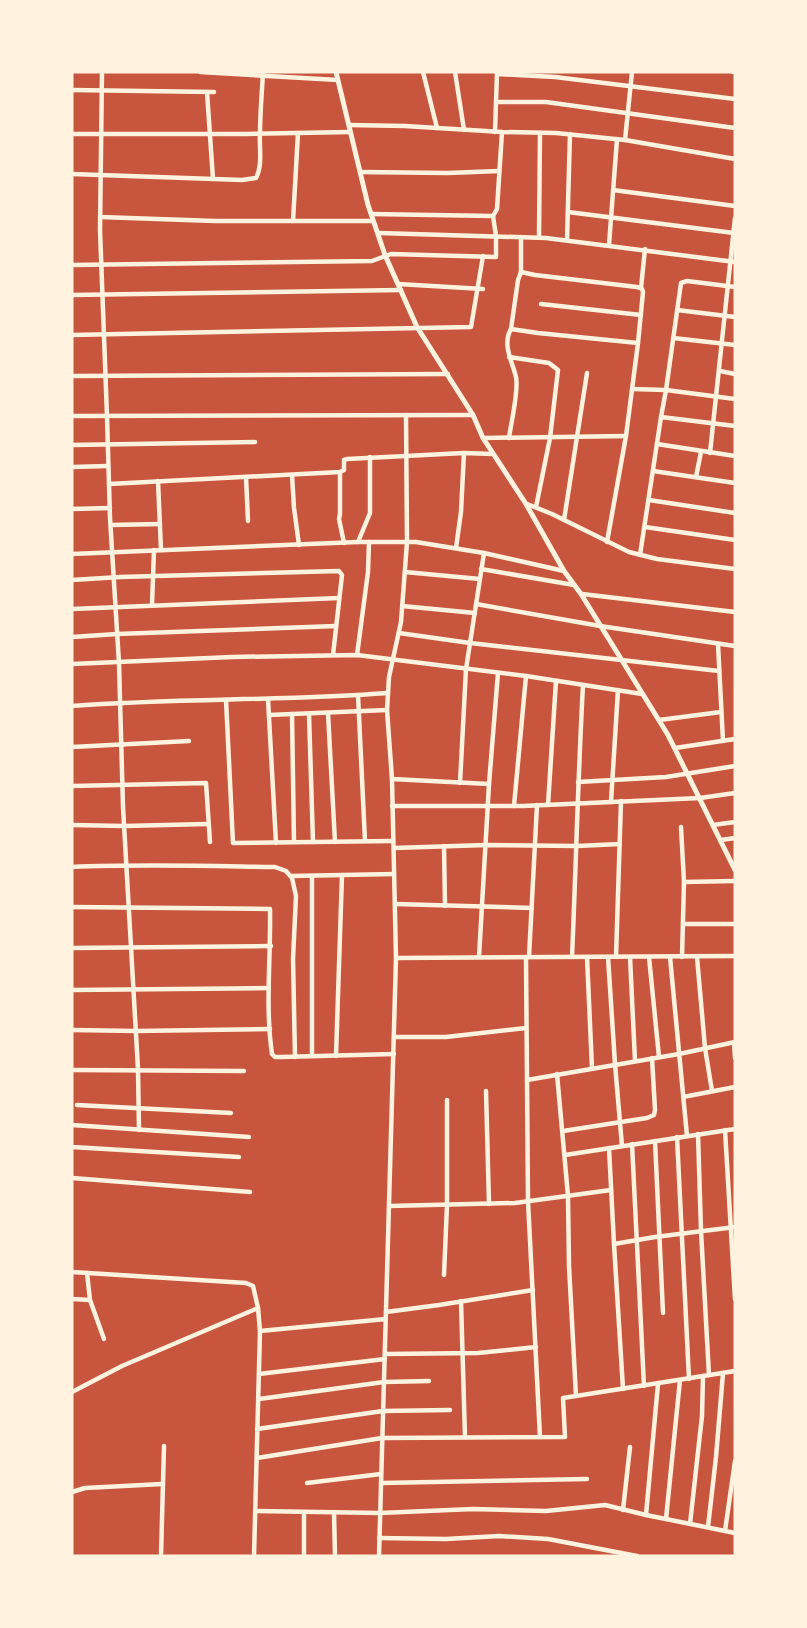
<svg xmlns="http://www.w3.org/2000/svg" width="807" height="1628" font-family="Bitter,serif">
	<rect width="100%" height="100%" fill="#c8553d"/>
	<g fill="none" stroke-linecap="round" stroke-linejoin="round">
		<g stroke="#fff3e0" stroke-width="4.5">
			<path d="M102,72l-2,158 7,186 3,102 9,145 4,144 15,262 1,61"/>
			<path d="M200,72l138,8"/>
			<path d="M423,72l14,56"/>
			<path d="M455,72l9,58"/>
			<path d="M733,72h2"/>
			<path d="M497,74l58,3 180,22"/>
			<path d="M72,90l142,2"/>
			<path d="M207,92l6,87"/>
			<path d="M496,102h50l189,26"/>
			<path d="M349,125l56,1 97,6 54,1 69,7 110,19"/>
			<path d="M495,132l2,-59"/>
			<path d="M72,134h174l104,-2"/>
			<path d="M625,140l7,-68"/>
			<path d="M360,172l88,1 51,-2"/>
			<path d="M72,174l170,6 14,-2c7,-13 3,-30 4,-44 0,-21 2,-42 3,-62"/>
			<path d="M613,190l122,16"/>
			<path d="M568,212l166,21"/>
			<path d="M371,214l122,2 4,-7 5,-77"/>
			<path d="M100,217l115,4h158"/>
			<path d="M293,221l5,-88"/>
			<path d="M379,233l167,5 189,24"/>
			<path d="M539,237l1,-104"/>
			<path d="M567,240l3,-106"/>
			<path d="M609,245l8,-106"/>
			<path d="M72,265l300,-4 19,-7 105,3v-21l-3,-20"/>
			<path d="M521,272l14,3 102,12 5,2 1,3 -5,51 -12,93 -19,106"/>
			<path d="M398,284l85,5"/>
			<path d="M641,288l4,-39"/>
			<path d="M72,295l329,-5"/>
			<path d="M541,304l100,11"/>
			<path d="M677,310l58,7"/>
			<path d="M511,329l27,4 100,10"/>
			<path d="M72,335l399,-8 12,-71"/>
			<path d="M673,338l62,7"/>
			<path d="M509,357l40,6 9,7 -8,68 -14,69"/>
			<path d="M720,371l15,3"/>
			<path d="M72,376l376,-2"/>
			<path d="M632,389l34,1 69,9"/>
			<path d="M72,416l401,-1"/>
			<path d="M661,417l5,-27 15,-107 6,-2 48,6"/>
			<path d="M483,438l143,-2"/>
			<path d="M509,438c2,-15 10,-48 7,-61 -4,-16 -14,-33 -5,-48l7,-49 3,-8v-35"/>
			<path d="M657,444l78,12"/>
			<path d="M72,445l183,-3"/>
			<path d="M710,453l25,-235"/>
			<path d="M72,467l36,-1"/>
			<path d="M653,471l82,12"/>
			<path d="M340,472v42l-1,5 5,24"/>
			<path d="M292,475l2,33 5,37"/>
			<path d="M246,477l2,44"/>
			<path d="M696,477l5,-25"/>
			<path d="M158,481l3,69"/>
			<path d="M109,484l231,-12 4,-2v-10l3,-1 117,-6 29,1"/>
			<path d="M649,500l86,13"/>
			<path d="M527,504l25,10 77,38 28,7 78,10"/>
			<path d="M72,509l38,-1"/>
			<path d="M564,520l23,-147"/>
			<path d="M111,525l49,-1"/>
			<path d="M645,527l90,13"/>
			<path d="M358,542l12,-29v-56"/>
			<path d="M456,548l5,-36 3,-59"/>
			<path d="M72,554l286,-12h58l68,11 80,18"/>
			<path d="M640,555l21,-138 74,9"/>
			<path d="M481,569l93,16"/>
			<path d="M405,572l75,7"/>
			<path d="M72,580l48,-3 219,-6 3,4 -9,80"/>
			<path d="M582,594l153,18"/>
			<path d="M476,604l124,22 135,20"/>
			<path d="M152,605l2,-55"/>
			<path d="M402,606l73,7"/>
			<path d="M72,609l267,-11"/>
			<path d="M399,633l71,10 249,28"/>
			<path d="M72,637l45,-3 219,-8"/>
			<path d="M718,644l5,97"/>
			<path d="M357,655l11,-83 1,-30"/>
			<path d="M72,664l160,-7 125,-2 169,21 116,18"/>
			<path d="M358,695l7,146"/>
			<path d="M268,699l8,144"/>
			<path d="M226,700l7,143 160,-2"/>
			<path d="M72,706c105,-8 211,-5 316,-13"/>
			<path d="M328,713l7,129"/>
			<path d="M292,714l2,128"/>
			<path d="M309,714l4,128"/>
			<path d="M269,715l118,-5"/>
			<path d="M659,720l62,-8"/>
			<path d="M72,747l117,-6"/>
			<path d="M675,748l60,-9"/>
			<path d="M392,779l97,5"/>
			<path d="M578,782l88,-5 69,-11"/>
			<path d="M460,783l6,-114 18,-116"/>
			<path d="M72,786l134,-3 4,59"/>
			<path d="M611,802l7,-112"/>
			<path d="M548,805l8,-124"/>
			<path d="M392,806h131l177,-8 35,-5"/>
			<path d="M514,806l12,-130"/>
			<path d="M72,825l52,1 83,-2"/>
			<path d="M713,825l22,-3"/>
			<path d="M681,827l3,55 -2,75"/>
			<path d="M721,840l14,-2"/>
			<path d="M444,846l1,60"/>
			<path d="M394,848l92,-3 91,1 43,-2"/>
			<path d="M72,867c68,-3 135,-1 203,0l11,4 6,7 4,18 -3,63 2,98"/>
			<path d="M291,876l103,-2"/>
			<path d="M684,882l51,-1"/>
			<path d="M395,904l137,4"/>
			<path d="M72,907l198,2c1,48 -5,97 2,145l3,3h6l113,-3"/>
			<path d="M684,924h51"/>
			<path d="M72,948l199,-2"/>
			<path d="M479,957l10,-173 9,-111"/>
			<path d="M526,957l2,244 12,236"/>
			<path d="M529,957l8,-152"/>
			<path d="M572,957c4,-91 6,-181 11,-272"/>
			<path d="M587,957l5,111"/>
			<path d="M608,957l7,107 7,82"/>
			<path d="M616,957l5,-156"/>
			<path d="M630,957l5,104"/>
			<path d="M649,957l10,100"/>
			<path d="M670,957l17,179"/>
			<path d="M697,957l8,91 7,43"/>
			<path d="M396,958l-4,-179 -5,-69 2,-33 12,-55 6,-80 -1,-127"/>
			<path d="M72,990l197,-2"/>
			<path d="M72,1030l64,1 134,-2"/>
			<path d="M394,1037h52l80,-9"/>
			<path d="M734,1042l1,16"/>
			<path d="M312,1056v-180"/>
			<path d="M336,1056l6,-181"/>
			<path d="M72,1070l172,1"/>
			<path d="M557,1074l11,122 1,70 7,130"/>
			<path d="M527,1080l152,-26 56,-12"/>
			<path d="M486,1091l3,113"/>
			<path d="M683,1097l52,-10"/>
			<path d="M77,1105l154,8"/>
			<path d="M72,1125l177,12"/>
			<path d="M725,1130l10,169"/>
			<path d="M563,1131l84,-13 7,-3 1,-5 -3,-52"/>
			<path d="M698,1134l3,97 8,144"/>
			<path d="M677,1137l12,242"/>
			<path d="M655,1141l8,172"/>
			<path d="M632,1144l12,242"/>
			<path d="M72,1147l167,10"/>
			<path d="M609,1148l5,96 41,-7 80,-10"/>
			<path d="M565,1155l170,-26"/>
			<path d="M72,1178l178,14"/>
			<path d="M389,1206l126,-3 96,-13"/>
			<path d="M614,1244l9,145"/>
			<path d="M72,1272l174,11 7,3 5,22 2,23 -6,225"/>
			<path d="M87,1273l3,27 14,39"/>
			<path d="M444,1275l3,-70v-105"/>
			<path d="M72,1299l18,1"/>
			<path d="M461,1301l4,136"/>
			<path d="M386,1312l53,-7 94,-15"/>
			<path d="M260,1331l126,-12"/>
			<path d="M385,1354l93,-1 58,-6"/>
			<path d="M259,1374l126,-15"/>
			<path d="M72,1392l50,-26 136,-58"/>
			<path d="M259,1399l125,-17 45,-1"/>
			<path d="M257,1429l126,-18 67,-1"/>
			<path d="M257,1458l125,-20 183,-1 -2,-39 172,-27"/>
			<path d="M307,1483l74,-9"/>
			<path d="M381,1483l206,-4"/>
			<path d="M72,1492l13,-4 77,-4"/>
			<path d="M623,1510l7,-63"/>
			<path d="M256,1511l124,2 93,-4 73,2 59,-6 41,10 89,18"/>
			<path d="M304,1512v44"/>
			<path d="M334,1512l1,44"/>
			<path d="M646,1515l12,-131"/>
			<path d="M666,1519l14,-139"/>
			<path d="M690,1524l12,-108 1,-40"/>
			<path d="M708,1527l8,-70 7,-84"/>
			<path d="M725,1531l10,-70"/>
			<path d="M379,1538l67,1 53,-3 49,3 89,17"/>
			<path d="M161,1556l3,-110"/>
			<path d="M379,1556l17,-598 339,-2"/>
		</g>
		<path stroke="#fff3e0" stroke-width="5" d="M336,72l32,133 17,50 32,72 56,88 10,23 43,66 38,67 17,23 87,141 67,135"/>
	</g>
	<rect width="807" height="1628" fill="none" stroke="#fff3e0" stroke-width="147"/>
</svg>
